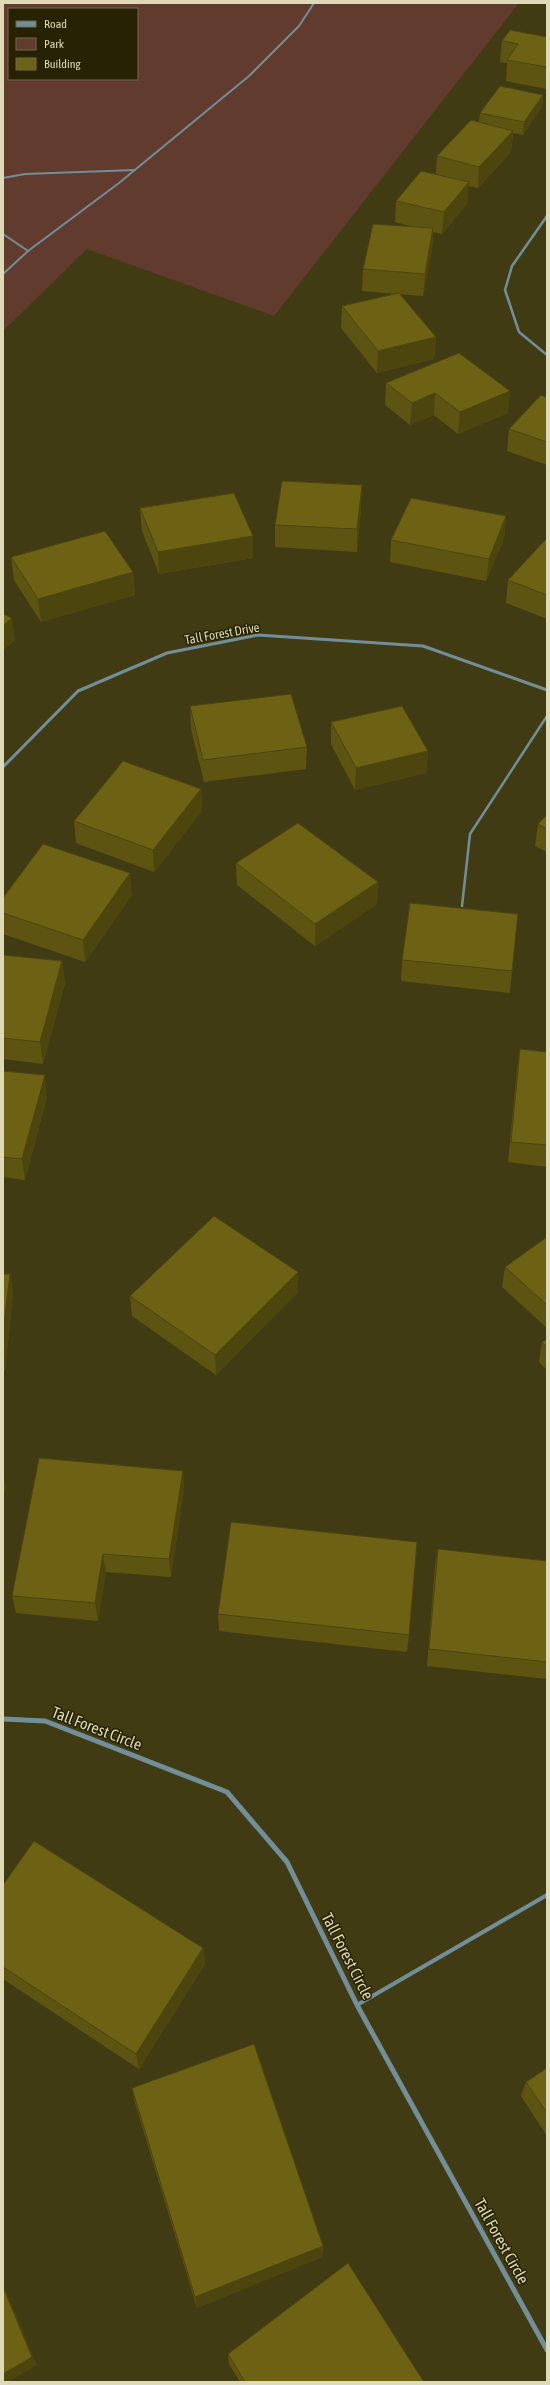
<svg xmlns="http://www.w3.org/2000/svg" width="550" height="2385" font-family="'Asap Condensed',sans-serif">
	<rect width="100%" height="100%" fill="#413b14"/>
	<path fill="#613b2d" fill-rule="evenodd" d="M3,3h516l-245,313 -187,-67 -84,82zM9,9h128v70h-128z"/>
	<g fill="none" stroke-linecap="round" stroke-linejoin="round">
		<g stroke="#718f99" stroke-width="2">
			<path d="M3,178l22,-4 110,-4"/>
			<path d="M3,234l25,17"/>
			<path d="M3,274l25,-23 91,-68 130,-107 50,-50 15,-23"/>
		</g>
		<path stroke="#718f99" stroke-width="2.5" d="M462,906l8,-72 77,-118"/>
		<path stroke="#718f99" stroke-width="4" d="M357,2005l190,-110"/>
		<path stroke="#718f99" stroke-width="2.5" d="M547,216l-35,50 -7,24 14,42 28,23"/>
		<path stroke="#718f99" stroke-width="3" d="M3,767l75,-76 89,-38 91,-18 165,11 124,44"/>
		<path stroke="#718f99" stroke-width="5" d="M3,1719l42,2 182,71 60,70 70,143 190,345"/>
	</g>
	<g fill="#5e5411">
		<path d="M547,37v52l-41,-8 1,-18 -7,-1 2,-21z"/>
		<path d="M543,95l-1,12 -19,28 -10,-2 -2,19 -33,36 -10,-2 -1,18 -25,30 -9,-2 -1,18 -9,46 -24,-2 37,43 -2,22 -57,14 -36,-45 1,-22 54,-12 -34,-3 1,-22 50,-42 -18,-5 1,-21 40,-27 1,-18 42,-34 1,-9z"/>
		<path d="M459,353l49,60 -50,21 -24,-19 -24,10 -25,-20 1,-22z"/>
		<path d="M547,398v67l-40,-14 2,-22z"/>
		<path d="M140,508l113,50 -94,16 -17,-43z"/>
		<path d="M361,508l-4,44 -82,-5v-22z"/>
		<path d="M506,516l-2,23 -18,42 -96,-19 1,-22z"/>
		<path d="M547,538v81l-41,-16 2,-23z"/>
		<path d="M11,557l122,15 2,23 -94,27 -27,-42z"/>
		<path d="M190,706l117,41 -1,22 -102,13 -13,-53z"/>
		<path d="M331,722l97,29 -2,22 -71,17 -24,-46z"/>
		<path d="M201,789l1,22 -48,61 -78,-29 -2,-22z"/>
		<path d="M547,815v37l-12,-6 3,-22z"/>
		<path d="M236,863l142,19 -1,22 -62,42 -78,-61z"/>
		<path d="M132,895l-47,67 -82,-28v-36z"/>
		<path d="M3,955l59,6 3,22 -22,81 -40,-5z"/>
		<path d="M402,960l110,11 -2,22 -109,-12z"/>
		<path d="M520,1049l27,3v115l-39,-5 9,-92z"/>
		<path d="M3,1071l44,26 -22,83 -22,-3z"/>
		<path d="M547,1237v91l-45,-41 3,-20z"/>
		<path d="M298,1272v20l-82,83 -84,-59 -2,-20z"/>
		<path d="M3,1274h7l3,20 -8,76h-2z"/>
		<path d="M547,1339v31l-8,-8 3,-20z"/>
		<path d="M183,1471l1,19 -13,87 -65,-5 -8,49 -82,-8 -4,-17z"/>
		<path d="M438,1549l109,12v118l-120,-13 8,-99z"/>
		<path d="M218,1614l191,21 -2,17 -188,-21z"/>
		<path d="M3,1885l200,63 2,16 -66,105 -136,-90z"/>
		<path d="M547,2068v68l-26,-40 5,-14z"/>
		<path d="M132,2088l191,158 -1,11 -125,51 -62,-205z"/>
		<path d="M228,2354l196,28h-184l-11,-18z"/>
	</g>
	<g fill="#4c450e">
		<path d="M543,95l-1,12 -19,28 1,-13z"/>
		<path d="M513,131l-2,21 -33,36 1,-21z"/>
		<path d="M469,182l-2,22 -25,30 2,-22z"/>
		<path d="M433,228l-1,22 -9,46 2,-22z"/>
		<path d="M436,337l-2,22 -57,14 1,-22z"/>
		<path d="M510,391l-2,22 -50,21 2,-22z"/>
		<path d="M435,393l-1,22 -24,10 2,-22z"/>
		<path d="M362,485l-1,23 -4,44v-23z"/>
		<path d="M506,516l-2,23 -18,42 3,-22z"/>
		<path d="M253,536v22l-94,16 -1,-22z"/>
		<path d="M133,572l2,23 -94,27 -3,-23z"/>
		<path d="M12,618l3,22 -12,11v-25z"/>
		<path d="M428,751l-2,22 -71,17 1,-22z"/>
		<path d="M201,789l1,22 -48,61 -1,-22z"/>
		<path d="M130,873l2,22 -47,67 -2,-22z"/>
		<path d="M378,882l-1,22 -62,42v-22z"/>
		<path d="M62,961l3,22 -22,81 -3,-22z"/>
		<path d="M45,1075l2,22 -22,83 -3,-21z"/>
		<path d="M298,1272v20l-82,83 -1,-20z"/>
		<path d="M10,1274l3,20 -8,76 -2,-8v-30z"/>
		<path d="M3,1471l3,16 -3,14z"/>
		<path d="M183,1471l1,19 -13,87 -2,-18z"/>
		<path d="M103,1554l3,18 -8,49 -3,-18z"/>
		<path d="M203,1948l2,16 -66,105 -3,-15z"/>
		<path d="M323,2246l-1,11 -125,51 -2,-11z"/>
		<path d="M3,2284l34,81 -29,17h-5z"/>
	</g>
	<g fill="#6d6214" stroke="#4c450e">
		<path d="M510,30l37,7v30l-40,-7 11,-16 -16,-3z"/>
		<path d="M500,86l43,9 -19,27 -44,-9z"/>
		<path d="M471,120l42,11 -34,36 -42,-11z"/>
		<path d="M421,171l48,11 -25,30 -48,-11z"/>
		<path d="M373,224l60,4 -8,46 -62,-5z"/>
		<path d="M399,293l37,44 -58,14 -36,-45z"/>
		<path d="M459,353l51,38 -50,21 -25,-19 -23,10 -26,-20z"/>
		<path d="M541,395l6,3v44l-38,-13z"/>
		<path d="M282,481l80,4 -5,44 -82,-4z"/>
		<path d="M234,493l19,43 -95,16 -18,-44z"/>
		<path d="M411,498l95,18 -17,43 -98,-19z"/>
		<path d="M105,531l28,41 -95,27 -27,-42z"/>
		<path d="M547,538v57l-39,-15z"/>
		<path d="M3,614l9,4 -9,8z"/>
		<path d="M291,694l16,53 -104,13 -13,-54z"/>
		<path d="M402,706l26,45 -72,17 -25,-46z"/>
		<path d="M123,761l78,28 -48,61 -79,-29z"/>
		<path d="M547,815v14l-9,-5z"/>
		<path d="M298,823l80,59 -63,42 -79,-61z"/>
		<path d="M43,844l87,29 -47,67 -80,-27v-15z"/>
		<path d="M410,903l108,11 -6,57 -110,-11z"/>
		<path d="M3,955l59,6 -22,81 -37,-4z"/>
		<path d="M520,1049l27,3v93l-36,-3z"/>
		<path d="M3,1071l42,4 -23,84 -19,-2z"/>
		<path d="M214,1216l84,56 -83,83 -85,-59z"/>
		<path d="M547,1237v68l-42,-38z"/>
		<path d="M3,1274h7l-7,58z"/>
		<path d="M547,1339v8l-5,-5z"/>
		<path d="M39,1458l144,13 -14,88 -66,-5 -8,49 -83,-7z"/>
		<path d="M231,1522l186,20 -8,93 -191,-21z"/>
		<path d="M438,1549l109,12v101l-118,-13z"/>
		<path d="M34,1841l169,107 -67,106 -133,-87v-82z"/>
		<path d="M254,2044l69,202 -128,51 -63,-209z"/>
		<path d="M547,2068v45l-21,-31z"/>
		<path d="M348,2263l76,119h-179l-17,-28z"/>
		<path d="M3,2287l29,70 -29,17z"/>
	</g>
	<g text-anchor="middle" stroke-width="3" stroke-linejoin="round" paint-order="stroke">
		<g font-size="13" fill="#ded9b6" stroke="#262203">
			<text transform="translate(222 633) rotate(-10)" y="5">Tall Forest Drive</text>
		</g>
		<g font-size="16" fill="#ded9b6" stroke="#262203">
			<text transform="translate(97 1728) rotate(21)" y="6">Tall Forest Circle</text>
			<text transform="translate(348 1956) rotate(63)" y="6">Tall Forest Circle</text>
			<text transform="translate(502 2241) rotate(61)" y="6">Tall Forest Circle</text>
		</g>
	</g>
	<rect width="550" height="2385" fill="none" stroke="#ded9b6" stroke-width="8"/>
	<rect x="8" y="8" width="130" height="72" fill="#262203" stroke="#706b4b"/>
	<rect x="16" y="21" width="20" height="6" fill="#718f99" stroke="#706b4b"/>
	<text x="44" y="28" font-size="12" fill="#ded9b6">Road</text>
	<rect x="16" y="38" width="20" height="12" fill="#613b2d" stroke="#706b4b"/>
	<text x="44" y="48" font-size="12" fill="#ded9b6">Park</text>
	<rect x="16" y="58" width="20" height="12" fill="#6d6214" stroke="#706b4b"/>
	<text x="44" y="68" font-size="12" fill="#ded9b6">Building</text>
</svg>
